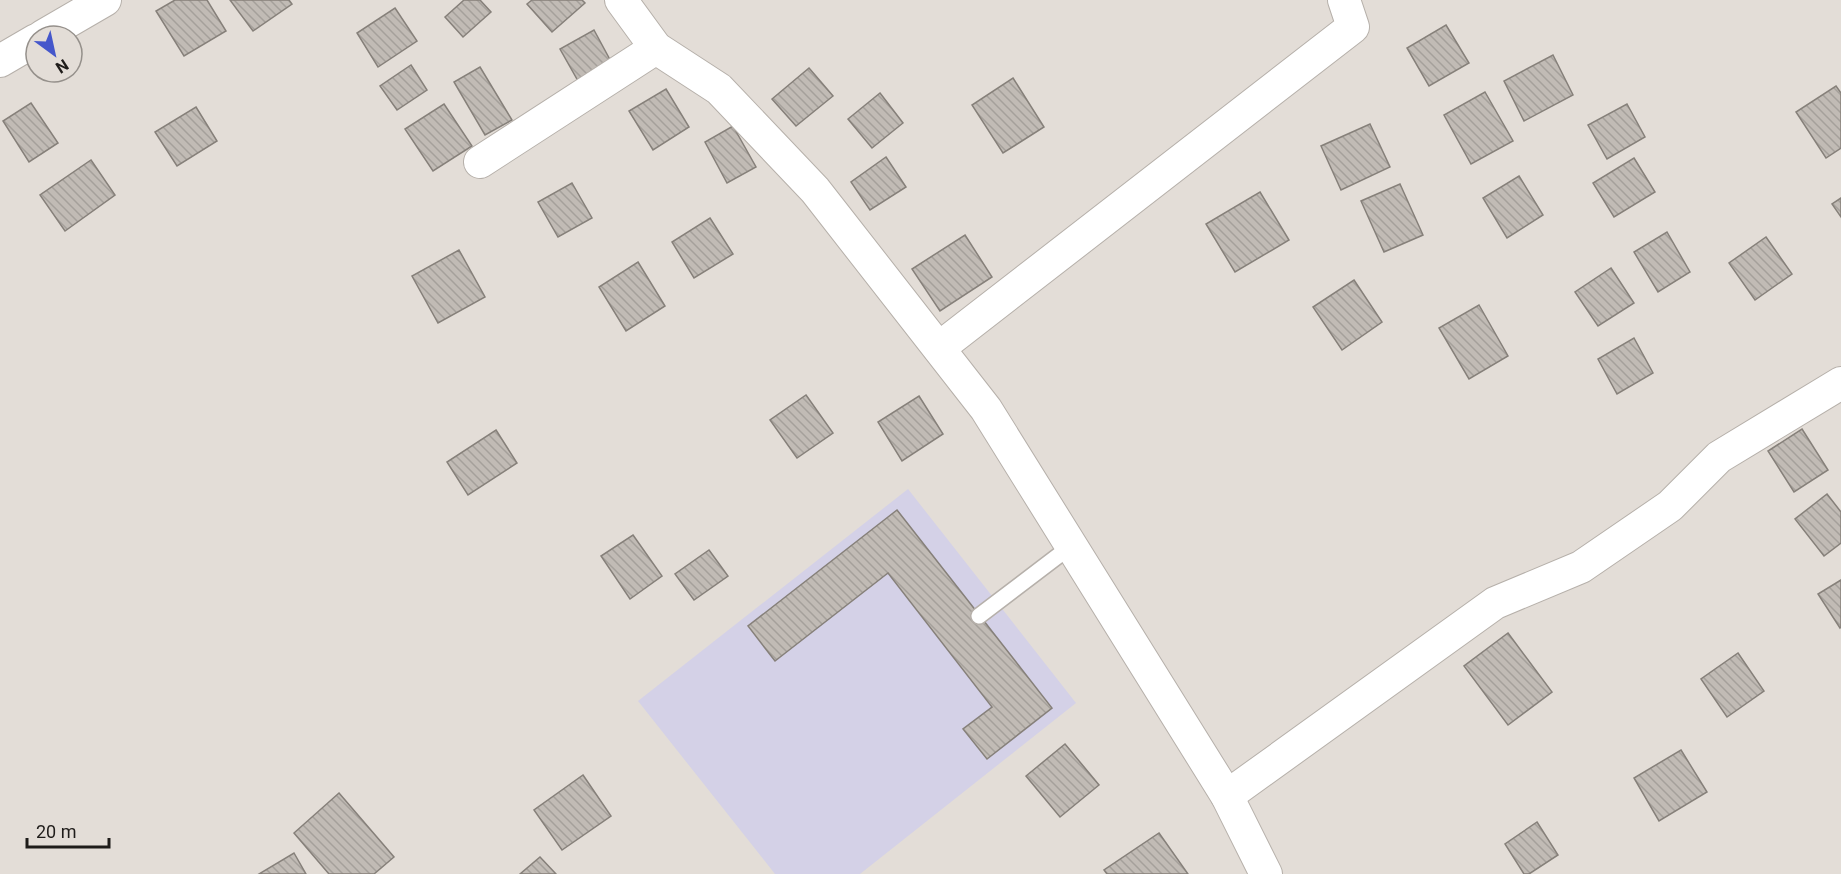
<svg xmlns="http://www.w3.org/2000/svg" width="1841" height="874" font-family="Roboto,sans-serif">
	<defs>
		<pattern id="building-back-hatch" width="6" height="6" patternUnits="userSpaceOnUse" patternTransform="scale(1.5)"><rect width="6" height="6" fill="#c1bbb5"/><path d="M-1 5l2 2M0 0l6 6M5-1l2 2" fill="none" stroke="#a5a09b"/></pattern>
	</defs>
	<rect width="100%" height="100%" fill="#e3ddd7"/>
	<path fill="#d4d1e7" d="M908,489l168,214 -216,171h-85l-137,-173z"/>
	<g fill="url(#building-back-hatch)" stroke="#86807a" stroke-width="1.5">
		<path d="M175,0h32l19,31 -42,25 -28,-45z"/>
		<path d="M230,0h59l3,4 -39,27z"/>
		<path d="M464,0h16l11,12 -28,25 -18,-20z"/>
		<path d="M532,0h50l3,3 -33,29 -25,-28z"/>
		<path d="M395,8l22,33 -39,26 -21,-34z"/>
		<path d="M1446,25l23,38 -40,23 -22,-38z"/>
		<path d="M594,30l21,39 -33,19 -22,-39z"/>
		<path d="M1553,55l20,40 -49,26 -20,-40z"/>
		<path d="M411,65l16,25 -30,20 -17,-24z"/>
		<path d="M480,67l32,53 -27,15 -31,-53z"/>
		<path d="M809,68l24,28 -37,30 -24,-27z"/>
		<path d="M1013,78l31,49 -41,26 -31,-48z"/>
		<path d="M1836,86l5,7v55l-15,10 -30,-46z"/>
		<path d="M666,89l23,38 -36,23 -24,-39z"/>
		<path d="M1485,92l28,49 -42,23 -27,-49z"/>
		<path d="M880,93l23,30 -31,25 -24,-29z"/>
		<path d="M31,103l27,40 -29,19 -26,-41z"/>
		<path d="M444,104l28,42 -39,25 -28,-42z"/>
		<path d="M1627,104l18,33 -38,22 -19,-34z"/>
		<path d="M196,107l21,34 -40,25 -22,-34z"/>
		<path d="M1370,124l20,43 -49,23 -20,-44z"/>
		<path d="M733,126l23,41 -29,16 -22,-41z"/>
		<path d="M886,157l20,30 -36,23 -19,-28z"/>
		<path d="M1634,158l21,34 -41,25 -21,-34z"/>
		<path d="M91,160l24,35 -50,36 -25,-36z"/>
		<path d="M1519,176l24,39 -36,23 -24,-40z"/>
		<path d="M572,183l20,35 -34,19 -20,-35z"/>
		<path d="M1400,184l23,51 -39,17 -23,-51z"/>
		<path d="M1260,192l29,48 -54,32 -29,-48z"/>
		<path d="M1841,198v19l-9,-13z"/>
		<path d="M710,218l23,36 -39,24 -22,-36z"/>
		<path d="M1667,232l23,40 -32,20 -24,-40z"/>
		<path d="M965,235l27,42 -52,34 -28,-42z"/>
		<path d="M1766,237l26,37 -37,26 -26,-37z"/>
		<path d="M459,250l26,47 -47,26 -26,-47z"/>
		<path d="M638,262l27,44 -39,25 -27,-44z"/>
		<path d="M1611,268l23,35 -36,23 -23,-34z"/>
		<path d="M1354,280l28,42 -40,28 -29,-43z"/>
		<path d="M1479,305l29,51 -39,23 -30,-51z"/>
		<path d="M1634,338l19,35 -36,21 -19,-35z"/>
		<path d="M806,395l27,38 -36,25 -27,-38z"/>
		<path d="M919,396l24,38 -41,27 -24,-39z"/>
		<path d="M1802,429l26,41 -34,22 -26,-41z"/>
		<path d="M496,430l21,33 -49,32 -21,-33z"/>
		<path d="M1827,494l14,18v31l-17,13 -29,-37z"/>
		<path d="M897,510l155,198 -65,51 -24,-30 29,-22 -104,-134 -113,88 -27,-35z"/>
		<path d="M633,535l29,41 -32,23 -29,-43z"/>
		<path d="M709,550l19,26 -34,24 -19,-26z"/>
		<path d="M1841,580v47l-1,1 -22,-34z"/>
		<path d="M1508,633l44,59 -44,33 -44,-59z"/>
		<path d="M1738,653l26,38 -37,26 -26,-38z"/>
		<path d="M1065,744l34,41 -39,32 -34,-41z"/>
		<path d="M1681,750l26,42 -48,29 -25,-43z"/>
		<path d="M583,775l28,41 -49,34 -28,-40z"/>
		<path d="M339,793l55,64 -20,17h-45l-35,-41z"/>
		<path d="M1537,822l21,33 -29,19h-5l-19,-30z"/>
		<path d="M1159,833l29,41h-81l-3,-4z"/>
		<path d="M294,853l12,21h-47z"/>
		<path d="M540,857l16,17h-36z"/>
	</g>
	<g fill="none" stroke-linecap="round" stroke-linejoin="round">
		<defs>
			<path id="service" d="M979,616l92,-70"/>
			<g id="minor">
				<path d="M621,0l35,48 63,41 96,101 171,219 241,387 39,78"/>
				<path d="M43,36l62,-36"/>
				<path d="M0,61l36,-21"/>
				<path d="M480,162l176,-114"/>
				<path d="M939,348l414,-321 -9,-27"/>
				<path d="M1227,796l268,-193 86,-36 89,-61 49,-49 122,-74"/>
			</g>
		</defs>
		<use href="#service" stroke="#b6b0aa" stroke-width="18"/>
		<use href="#minor" stroke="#b6b0aa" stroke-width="34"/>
		<use href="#service" stroke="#fff" stroke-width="15"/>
		<use href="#minor" stroke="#fff" stroke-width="32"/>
	</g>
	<g transform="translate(54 54) rotate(147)"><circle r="28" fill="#e3ddd7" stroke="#95908b" stroke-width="1.5"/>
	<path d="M0-4.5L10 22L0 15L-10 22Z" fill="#4557cb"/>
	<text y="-9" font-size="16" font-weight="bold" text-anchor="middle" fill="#1f1c1a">N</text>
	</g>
	<path d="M27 838v9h82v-9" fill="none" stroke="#1f1c1a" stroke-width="3"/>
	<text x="36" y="838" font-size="18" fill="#1f1c1a" stroke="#e3ddd7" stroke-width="4.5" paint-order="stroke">20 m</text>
</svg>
